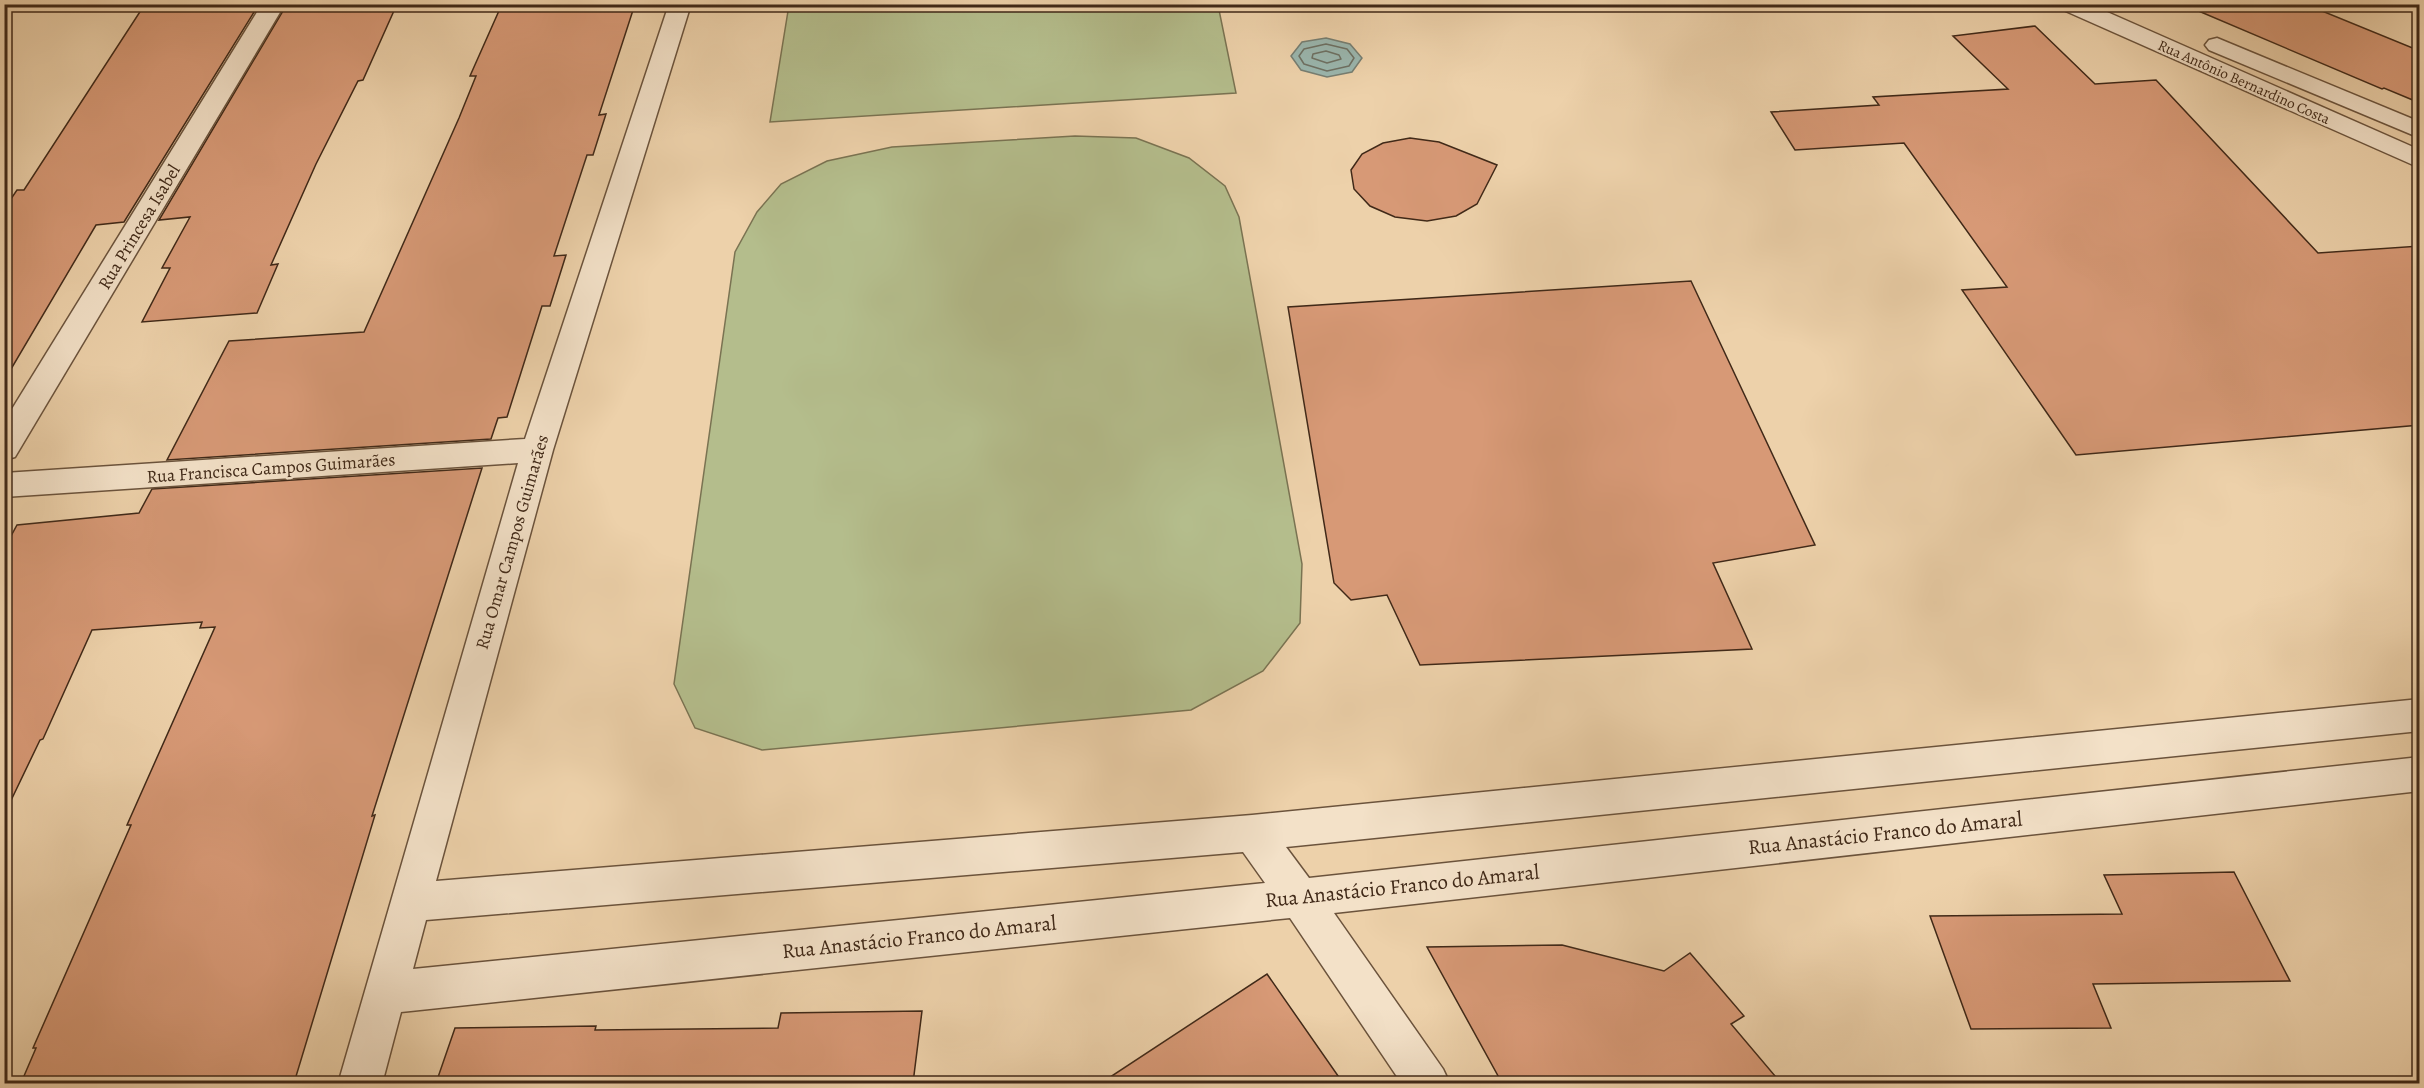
<svg xmlns="http://www.w3.org/2000/svg" width="2424" height="1088" font-family="Alegreya,serif">
	<rect width="100%" height="100%" fill="#edd1aa"/>
	<filter id="stains"><feTurbulence type="fractalNoise" baseFrequency=".00333" numOctaves="4"/><feColorMatrix values="0 0 0 0 .2 0 0 0 0 .09 0 0 0 0 .02 0 0 0 .5 -.17"/></filter>
	<radialGradient id="worn" r=".72"><stop offset=".6" stop-color="#630" stop-opacity="0"/><stop offset="1" stop-color="#630" stop-opacity=".3"/></radialGradient>
	<g fill="#b4bd8c" stroke="#7a7352" stroke-width="1.5">
		<path d="M789,5h429l18,88 -466,29z"/>
		<path d="M1075,136l61,2 53,20 36,28 14,31 63,347 -2,59 -37,48 -72,39 -429,40 -67,-22 -21,-44 61,-432 22,-40 24,-28 46,-23 65,-14z"/>
	</g>
	<path fill="#9ab6ae" stroke="#767e72" stroke-width="1.5" d="M1326,38l24,6 12,14 -10,14 -25,5 -26,-7 -10,-14 11,-14z"/>
	<g fill="none" stroke-linecap="round" stroke-linejoin="round">
		<g stroke="#6d7063" stroke-width="1.5">
			<path d="M1326,44l21,5 7,9 -5,8 -22,5 -23,-7 -5,-8 5,-7z"/>
			<path d="M1326,51l13,4 2,4 -14,4 -15,-5 1,-4z"/>
		</g>
	</g>
	<g fill="#d79976" stroke="#402918" stroke-width="1.5">
		<path d="M145,4h114l-135,218 -28,3 -92,156v-172l13,-19h7z"/>
		<path d="M287,4h110l-34,76 -5,1 -42,83 -45,101 7,-1 -21,49 -115,9 28,-54h-8l28,-51 -31,3z"/>
		<path d="M502,4h133l-36,111 7,-1 -13,41h-6l-33,101 12,-1 -16,51h-8l-35,111 -9,1 -7,21 -324,21 62,-119 135,-9 95,-214 17,-42h-6z"/>
		<path d="M2182,4h123l115,47v52l-36,-15 -2,1z"/>
		<path d="M2035,26l60,58 61,-4 162,173 102,-7v179l-344,30 -114,-165 45,-3 -103,-144 -109,7 -24,-38 108,-7 -6,-8 135,-8 -55,-53z"/>
		<path d="M1410,138l29,4 58,23 -20,39 -21,12 -29,5 -32,-4 -25,-11 -16,-17 -3,-19 11,-16 21,-11z"/>
		<path d="M1691,281l124,264 -102,18 39,86 -332,16 -33,-70 -36,5 -17,-17 -46,-276z"/>
		<path d="M482,468l-110,348 3,-1 -81,268h-273l15,-35h-3l98,-223h-4l88,-198 -15,1 2,-6 -110,8 -49,109 -3,1 -36,75v-266l13,-24 122,-12 13,-24z"/>
		<path d="M2234,872l56,109 -197,3 18,44 -140,1 -41,-113 192,-2 -18,-39z"/>
		<path d="M1562,945l102,26 26,-18 54,63 -13,8 50,59h-279l-75,-136z"/>
		<path d="M1267,974l76,109h-242z"/>
		<path d="M922,1011l-9,72h-477l19,-55 141,-2 -1,4 183,-2 3,-15z"/>
	</g>
	<g fill="none" stroke-linecap="round" stroke-linejoin="round">
		<defs>
			<g id="minor">
				<path d="M262,4h23l-270,453 -11,3v-38z"/>
				<path d="M669,4h22l-138,446 -117,431 816,-66 1168,-116v32l-1134,116 23,31 1111,-121v34l-1086,122 109,156 7,15h-48l-112,-166 -889,94 -19,72h-44l180,-621 -514,34v-24l521,-34zM1243,852l22,31 -852,86 13,-49z"/>
				<path d="M2058,4h31l331,146v18l-359,-159z"/>
				<path d="M2217,38l203,84v16l-211,-88 -4,-5 4,-5z"/>
			</g>
		</defs>
		<use href="#minor" stroke="#6b533c" stroke-width="3"/>
		<use href="#minor" fill="#f3e1c8" fill-rule="evenodd"/>
	</g>
	<g text-anchor="middle" stroke-width="4.5" stroke-linejoin="round" paint-order="stroke">
		<g font-size="15" fill="#402918" stroke="#f3e1c8">
			<text transform="translate(2244 82) rotate(24)" y="5">Rua Antônio Bernardino Costa</text>
		</g>
		<g font-size="18" fill="#402918" stroke="#f3e1c8">
			<text transform="translate(139 227) rotate(-59)" y="6">Rua Princesa Isabel</text>
			<text transform="translate(271 468) rotate(-4)" y="6">Rua Francisca Campos Guimarães</text>
			<text transform="translate(512 542) rotate(-74)" y="6">Rua Omar Campos Guimarães</text>
		</g>
		<g font-size="21" fill="#402918" stroke="#f3e1c8">
			<text transform="translate(1885 833) rotate(-6)" y="7">Rua Anastácio Franco do Amaral</text>
			<text transform="translate(1402 886) rotate(-6)" y="7">Rua Anastácio Franco do Amaral</text>
			<text transform="translate(919 937) rotate(-6)" y="7">Rua Anastácio Franco do Amaral</text>
		</g>
	</g>
	<rect width="2424" height="1088" fill="none" stroke="#edd1aa" stroke-width="24"/>
	<rect x="6" y="6" width="2412" height="1076" fill="none" stroke="#402918" stroke-width="3"/>
	<rect x="12" y="12" width="2400" height="1064" fill="none" stroke="#402918" stroke-width="1.5"/>
	<rect width="100%" height="100%" filter="url(#stains)"/>
	<rect width="100%" height="100%" fill="url(#worn)"/>
</svg>
